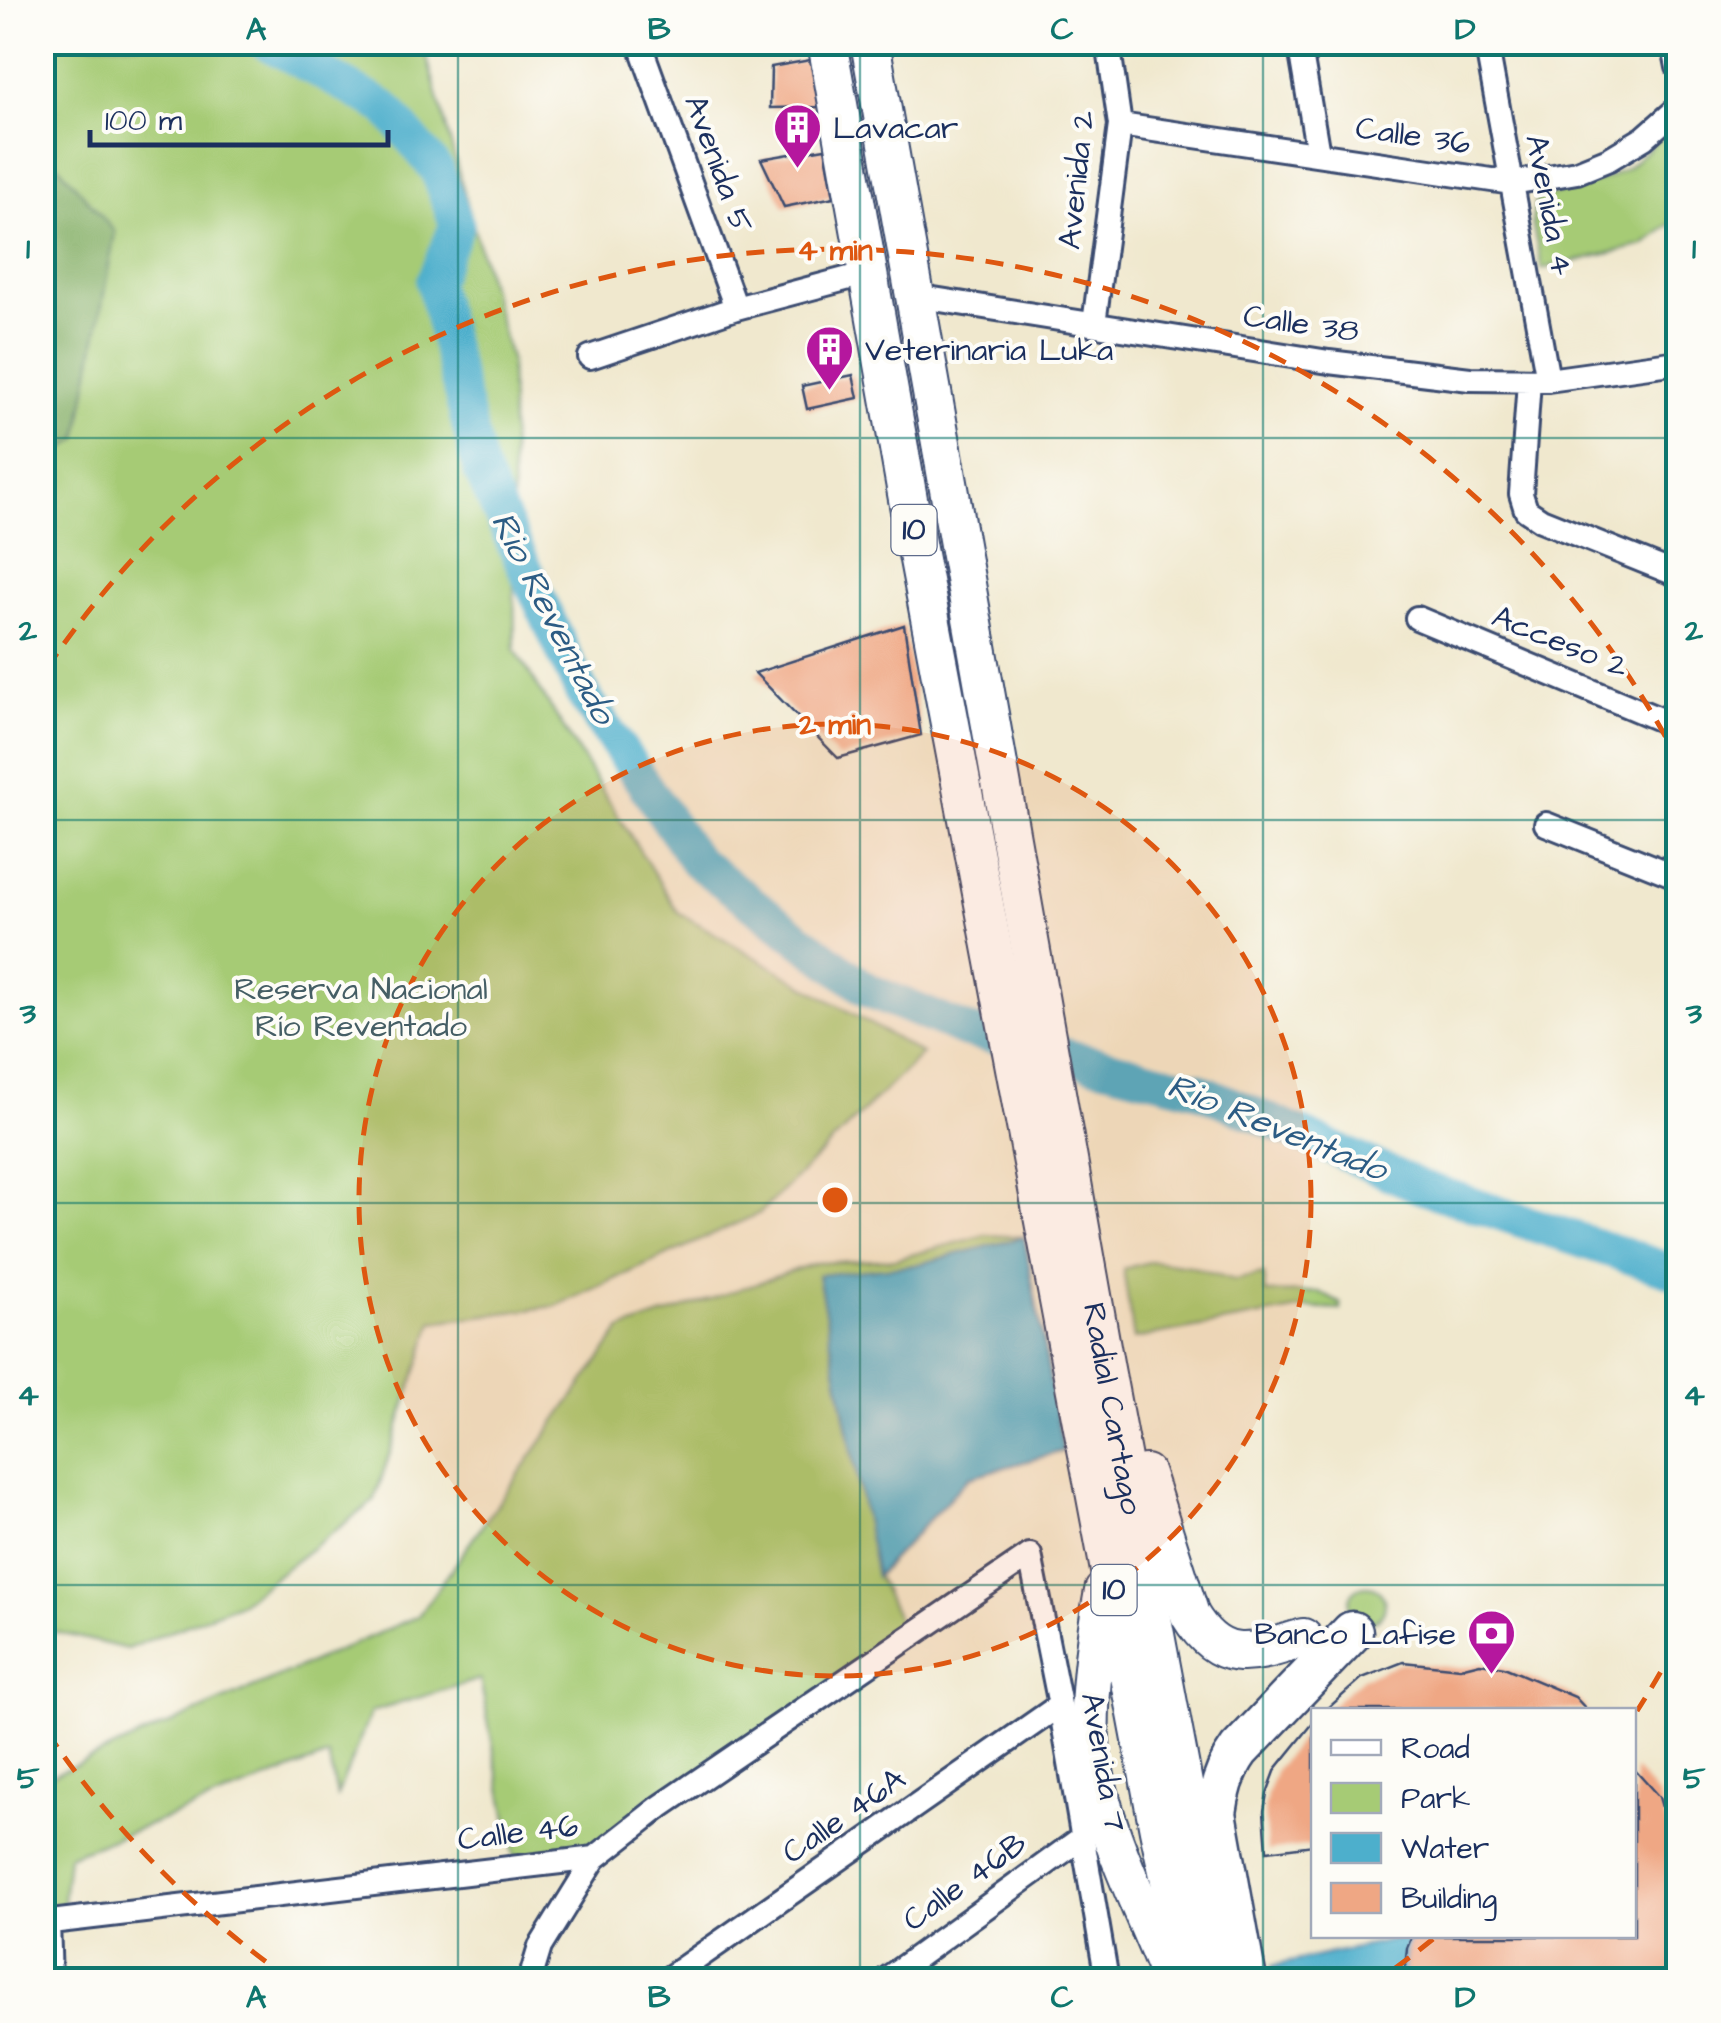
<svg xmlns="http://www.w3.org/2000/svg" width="1721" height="2023" viewBox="0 0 1721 2023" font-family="'Architects Daughter',sans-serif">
  <rect width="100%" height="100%" fill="#fdfcf7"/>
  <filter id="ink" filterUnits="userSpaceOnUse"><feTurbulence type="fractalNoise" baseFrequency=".01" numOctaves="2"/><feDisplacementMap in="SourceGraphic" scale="20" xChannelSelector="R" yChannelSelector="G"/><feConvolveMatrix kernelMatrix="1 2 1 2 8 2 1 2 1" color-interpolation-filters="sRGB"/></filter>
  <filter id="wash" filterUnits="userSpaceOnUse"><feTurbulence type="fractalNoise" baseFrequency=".0048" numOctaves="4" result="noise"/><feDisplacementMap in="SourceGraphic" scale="40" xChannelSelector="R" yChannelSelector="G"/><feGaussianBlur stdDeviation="2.25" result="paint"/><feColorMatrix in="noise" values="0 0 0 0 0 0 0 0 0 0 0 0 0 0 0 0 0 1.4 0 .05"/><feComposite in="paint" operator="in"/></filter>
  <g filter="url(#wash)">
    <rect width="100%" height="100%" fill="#f0e8ce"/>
    <path fill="#a6cb75" stroke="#607d6a" stroke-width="2.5" d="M43 43H423L510 359 515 650 678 912 922 1054 760 1213 556 1306 433 1322 374 1501 240 1603 127 1649 43 1629Z
      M1678 122V218L1644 245 1542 269 1532 222 1535 203 1542 198 1607 178 1627 168Z
      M985 1235 1024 1237 1063 1451 969 1477 877 1576 907 1638 595 1858 516 1866 480 1679 371 1712 337 1796 328 1756 68 1856 61 1920 43 1923V1779L418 1616 621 1330 815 1263 896 1259Z
      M1152 1261 1190 1266 1234 1280 1264 1274 1265 1293 1319 1292 1341 1304V1310L1305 1308 1134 1339 1123 1269Z
      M1349 1604a18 18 0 1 1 36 0a18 18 0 1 1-36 0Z"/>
    <path fill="#84af66" stroke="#506f62" stroke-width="2.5" d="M43 147 115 232 78 439 43 462Z"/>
    <path fill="#4dafcc" stroke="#346f95" stroke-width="2.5" d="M1024 1237 1063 1451 969 1477 876 1576 818 1275 915 1265Z
      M1412 1936 1407 1948 1404 1977 1385 1980H1275L1272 1966Z"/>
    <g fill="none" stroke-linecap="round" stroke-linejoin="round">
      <path stroke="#4dafcc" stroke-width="35" d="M265 42 386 108 437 170 457 225 433 282 480 470 582 693 696 861 868 990 964 1030 1197 1089 1421 1187 1678 1273"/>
    </g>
    <g id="blocks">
      <path fill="#efa784" d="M816 59 820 107 770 108 771 67Z
        M825 148 834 197 784 207 761 159Z
        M853 375 858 398 807 409 802 386Z
        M904 625 921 735 838 758 755 673Z
        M1403 1662 1460 1668 1480 1663 1504 1667 1575 1697 1587 1710H1326L1362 1678Z
        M1314 1722V1845L1267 1851 1264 1811 1267 1793 1276 1769Z
        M1634 1769 1659 1797 1678 1864V1980H1404L1407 1948 1412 1936H1634Z"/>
    </g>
  </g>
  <g filter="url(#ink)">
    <use href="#blocks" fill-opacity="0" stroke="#3b4b6f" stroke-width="2.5"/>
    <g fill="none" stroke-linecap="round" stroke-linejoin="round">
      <defs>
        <path id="minor" d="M639 42 736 308
          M1299 42 1318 154
          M1486 42 1548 380
          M1673 42 1678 67
          M1120 125 1512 183 1577 172 1609 159 1644 138 1678 108
          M915 296 1329 362 1470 379 1548 380 1678 362
          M1094 324 1120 125 1108 42
          M590 357 736 308 868 273
          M1529 381 1521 494 1526 510 1541 520 1678 575
          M1417 618 1678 727
          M1546 824 1678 877
          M48 1922 50 1980
          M42 1923 595 1858 660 1807 1030 1555 1060 1705 1107 1980
          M530 1980 540 1947 595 1858
          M666 1980 1060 1705
          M885 1980 1083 1837"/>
        <g id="primary">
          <path d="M827 42 914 533 1159 1830 1192 1980"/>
          <path id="s1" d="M870 42 1105 1369 1220 1980"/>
          <path d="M1145 1474 1190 1615C1222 1668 1254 1653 1303 1638"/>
          <path d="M1104 1591C1096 1633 1086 1711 1091 1752 1100 1825 1138 1897 1165 1964L1168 1980"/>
        </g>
        <path id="trunk" d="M1246 1980 1216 1813C1219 1790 1225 1769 1239 1750L1352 1632"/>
      </defs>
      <use href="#minor" stroke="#3b4b6f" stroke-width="28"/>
      <use href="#primary" stroke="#3b4b6f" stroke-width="42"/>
      <use href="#trunk" stroke="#3b4b6f" stroke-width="45"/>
      <use href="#minor" stroke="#fff" stroke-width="22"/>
      <use href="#primary" stroke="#fff" stroke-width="38"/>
      <use href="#trunk" stroke="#fff" stroke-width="40"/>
    </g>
  </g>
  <path fill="none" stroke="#0f766e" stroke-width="2.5" stroke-opacity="0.55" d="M458 42V1980M860 42V1980M1263 42V1980M42 438H1678M42 820H1678M42 1203H1678M42 1585H1678"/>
  <circle cx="835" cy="1200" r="476" fill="#de5710" fill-opacity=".12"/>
  <g fill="none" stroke="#de5710" stroke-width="5" stroke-dasharray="18 12">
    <circle cx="835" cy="1200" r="476"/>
    <path d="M1675 1646A951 951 0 0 1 1637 1711M1433 1939A951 951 0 0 1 1380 1979M290 1979A951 951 0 0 1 47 1732M47 668A951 951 0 0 1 1675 754"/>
  </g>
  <defs>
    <symbol id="building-pin" viewBox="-11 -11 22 30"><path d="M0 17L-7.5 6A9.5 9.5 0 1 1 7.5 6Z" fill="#b5179e" stroke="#fdfcf7"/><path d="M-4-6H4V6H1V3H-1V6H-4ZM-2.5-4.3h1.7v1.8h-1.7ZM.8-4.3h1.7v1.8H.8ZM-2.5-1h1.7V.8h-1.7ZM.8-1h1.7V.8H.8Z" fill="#fff"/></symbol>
    <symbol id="bank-pin" viewBox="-11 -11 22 30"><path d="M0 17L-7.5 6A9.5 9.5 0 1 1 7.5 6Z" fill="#b5179e" stroke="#fdfcf7"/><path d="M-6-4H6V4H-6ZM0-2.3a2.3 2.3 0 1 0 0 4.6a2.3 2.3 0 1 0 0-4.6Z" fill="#fff"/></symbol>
  </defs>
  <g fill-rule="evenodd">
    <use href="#building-pin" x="770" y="100" width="55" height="75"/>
    <use href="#building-pin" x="802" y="322" width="55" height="75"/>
    <use href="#bank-pin" x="1464" y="1606" width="55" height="75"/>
  </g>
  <g text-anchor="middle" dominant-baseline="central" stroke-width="8" stroke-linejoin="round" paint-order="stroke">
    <g fill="#fdfcf7" stroke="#5f6c8c" stroke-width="2.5">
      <rect x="891.5" y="505" width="45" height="50" rx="8"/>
      <rect x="1091.5" y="1565" width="45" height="50" rx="8"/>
    </g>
    <g font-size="30" font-weight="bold" fill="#1b2f5e">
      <text x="914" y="530">10</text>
      <text x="1114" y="1590">10</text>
    </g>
    <g font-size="32" fill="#1b2f5e" stroke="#fdfcf7" text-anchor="start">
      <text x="833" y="128">Lavacar</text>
      <text x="865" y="350">Veterinaria Luka</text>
      <text x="1456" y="1634" text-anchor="end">Banco Lafise</text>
    </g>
    <g font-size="32" fill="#1b2f5e" stroke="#fdfcf7">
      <text transform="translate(1413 136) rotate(8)">Calle 36</text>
      <text transform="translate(718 164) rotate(70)">Avenida 5</text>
      <text transform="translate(1077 180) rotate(-84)">Avenida 2</text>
      <text transform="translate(1549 205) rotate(79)">Avenida 4</text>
      <text transform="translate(1301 324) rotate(8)">Calle 38</text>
      <text transform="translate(1560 642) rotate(22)">Acceso 2</text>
      <text stroke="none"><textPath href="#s1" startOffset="1388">Radial Cartago</textPath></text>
      <text transform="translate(1103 1762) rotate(80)">Avenida 7</text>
      <text transform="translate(844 1816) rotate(-35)">Calle 46A</text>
      <text transform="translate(518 1833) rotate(-7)">Calle 46</text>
      <text transform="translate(965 1882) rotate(-36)">Calle 46B</text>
    </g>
    <g font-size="32" fill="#455e65" stroke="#fdfcf7">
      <text x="361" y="989">Reserva Nacional<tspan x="361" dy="37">Río Reventado</tspan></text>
    </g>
    <g font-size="35" font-style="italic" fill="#2c5c84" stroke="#fdfcf7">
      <text transform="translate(553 618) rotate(63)">Rio Reventado</text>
      <text transform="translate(1277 1128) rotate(22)">Rio Reventado</text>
    </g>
  </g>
  <circle cx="835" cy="1200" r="15" fill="#de5710" stroke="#fdfcf7" stroke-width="5"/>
  <g font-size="30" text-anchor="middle" font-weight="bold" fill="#de5710" stroke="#fdfcf7" stroke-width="8" stroke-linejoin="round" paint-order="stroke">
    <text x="835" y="260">4 min</text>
    <text x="835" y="734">2 min</text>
  </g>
  <rect width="1721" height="2023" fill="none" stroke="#fdfcf7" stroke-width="110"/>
  <rect x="1311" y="1708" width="325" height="230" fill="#fdfcf7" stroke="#a3aaba" stroke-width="2.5"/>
  <rect x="1331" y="1740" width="50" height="15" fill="#ffffff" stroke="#a3aaba" stroke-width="2.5"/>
  <text x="1401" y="1758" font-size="30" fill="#1b2f5e">Road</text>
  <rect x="1331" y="1783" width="50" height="30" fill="#a6cb75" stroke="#a3aaba" stroke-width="2.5"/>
  <text x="1401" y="1808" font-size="30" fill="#1b2f5e">Park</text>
  <rect x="1331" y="1833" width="50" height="30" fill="#4dafcc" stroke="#a3aaba" stroke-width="2.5"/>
  <text x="1401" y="1858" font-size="30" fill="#1b2f5e">Water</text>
  <rect x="1331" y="1883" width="50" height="30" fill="#efa784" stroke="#a3aaba" stroke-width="2.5"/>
  <text x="1401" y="1908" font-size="30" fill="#1b2f5e">Building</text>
  <path d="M90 130v15h298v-15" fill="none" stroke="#1b2f5e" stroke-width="5"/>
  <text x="105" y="130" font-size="30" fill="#1b2f5e" stroke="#fdfcf7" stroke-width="8" paint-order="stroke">100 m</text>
  <rect x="55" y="55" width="1611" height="1913" fill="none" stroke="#0f766e" stroke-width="4"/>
  <g font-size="32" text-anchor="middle" font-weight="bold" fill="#0f766e">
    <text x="256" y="39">A</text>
    <text x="659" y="39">B</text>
    <text x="1062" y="39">C</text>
    <text x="1465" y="39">D</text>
    <text x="28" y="258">1</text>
    <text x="1694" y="258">1</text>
    <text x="28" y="640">2</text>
    <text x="1694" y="640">2</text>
    <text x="28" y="1023">3</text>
    <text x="1694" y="1023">3</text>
    <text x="28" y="1405">4</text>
    <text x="1694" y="1405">4</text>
    <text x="28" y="1788">5</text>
    <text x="1694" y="1788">5</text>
    <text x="256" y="2007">A</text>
    <text x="659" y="2007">B</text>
    <text x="1062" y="2007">C</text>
    <text x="1465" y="2007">D</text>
  </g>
</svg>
